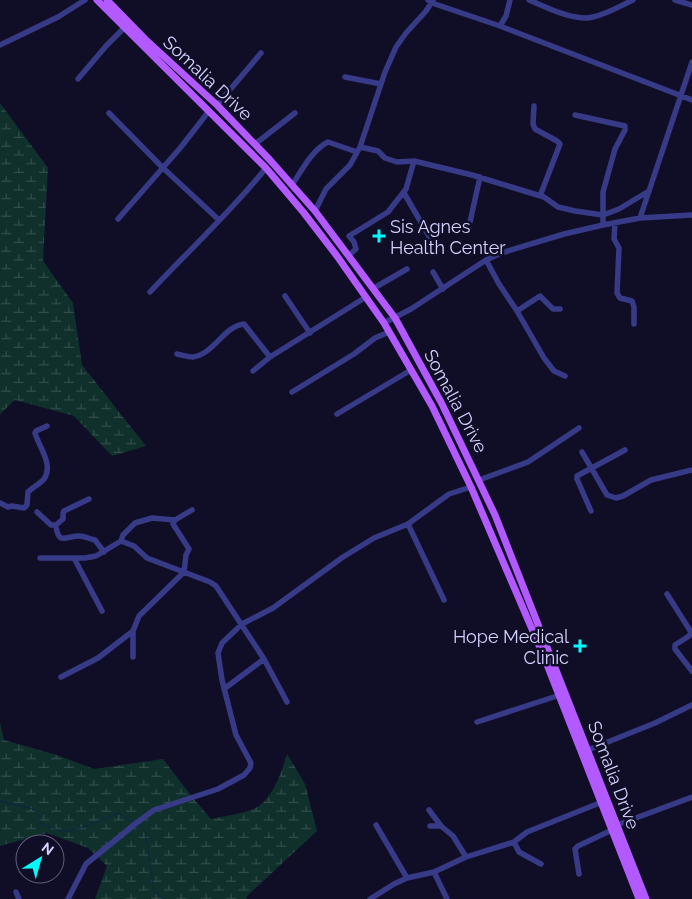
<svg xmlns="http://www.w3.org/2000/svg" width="692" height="899" viewBox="0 0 692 899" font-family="Raleway,sans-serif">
  <defs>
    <pattern id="wetland-marsh" width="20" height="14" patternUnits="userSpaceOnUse" patternTransform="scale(1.25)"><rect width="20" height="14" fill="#10302c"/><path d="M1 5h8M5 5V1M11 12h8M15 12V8" fill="none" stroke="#324d4c"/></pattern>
  </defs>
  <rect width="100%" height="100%" fill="#100e26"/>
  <path fill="url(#wetland-marsh)" d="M0 103 48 168 43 261 73 303 82 365 146 446 112 456 74 416 15 400 0 414Z
    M0 722 4 740 57 755 94 769 163 759 193 798 211 819C225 816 241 814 253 809 272 802 282 771 287 754L305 784 317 831 246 897 247 899H95L107 866 88 848 47 833 0 846Z"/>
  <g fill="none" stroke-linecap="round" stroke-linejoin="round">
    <path stroke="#0a2649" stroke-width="1" d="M0 801 34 809 42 824 64 832 84 827 119 813 134 823
      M138 825 145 830 154 892 164 899"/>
    <path stroke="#373b87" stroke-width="5.5" d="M428 0 432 3 500 26 692 100
      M529 0C546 7 575 22 593 17 607 14 620 6 633 0
      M675 0 692 5
      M500 26 506 16 510 0
      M0 45 58 17 85 0
      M345 77 381 84
      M78 79 106 46 124 28
      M217 105 261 53
      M534 106 533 124 535 129 557 141 560 144 540 196
      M109 113 162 167 219 220
      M575 115 625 126V130L615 149 603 192V225
      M255 144 295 113
      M360 147 378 151 385 158 397 162 414 161 472 175 544 197 558 207 575 211 603 215 619 209 649 191
      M292 185C302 170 312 150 328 142L357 152
      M404 193 437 250
      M315 211 326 189 350 165 360 147 385 72 396 47 406 33 426 11 433 0
      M640 218 692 62
      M118 219 181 147 209 111
      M470 222 480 177
      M615 223 614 239 619 248 617 293 620 298 632 301 634 307V324
      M349 255 356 249 354 242 349 236 388 212 406 189 414 161
      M486 260 499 284 517 311 544 358 554 371 565 376
      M433 272 443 289
      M374 288 407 269
      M150 292C188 251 230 213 266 168
      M285 296 310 333
      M517 311 540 296 553 309H560
      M384 323 411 309 486 260 501 253 564 234 603 225 640 218 692 215
      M177 354C182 355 188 357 193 357 214 354 224 326 244 324L270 357
      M253 371 270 357 366 297
      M292 392 354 354 375 338 389 332
      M337 414 411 370
      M582 452 607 495 616 498 623 496 651 480 692 470
      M479 480 528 462 579 428
      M0 503 8 507 12 506 24 508 27 505 28 492C33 487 40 484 44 479 54 465 39 447 35 433L36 431 47 426
      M591 511 577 479V476L625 450
      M37 512 51 525H56L63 519V513L64 511 89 499
      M408 524 444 600
      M56 525C58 546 66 536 79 536 84 536 90 539 95 540L104 552
      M121 541 134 546 147 558 210 582 216 586 264 659 287 702
      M40 558H85L96 556 121 541 123 535 135 523 152 518 175 520
      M74 558 102 611
      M667 594 691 632 689 636 675 645V649L692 671
      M133 657V631L139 616 184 572 186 555 189 549 173 524 175 520 192 510
      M61 677 98 658 133 631
      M224 689 264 659
      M477 722 560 695
      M588 750 655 723 692 705
      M429 810 441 826 453 836 466 857
      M376 825 407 878
      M617 825 692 797
      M430 826H441
      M514 842 519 852 541 864
      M434 872 447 899
      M579 874 575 849 578 846 612 830
      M16 892 19 899
      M68 899 86 864 135 824 154 810 218 789 244 775 250 768 251 763 236 735 222 680 218 653 222 643 242 624 273 608 343 557 374 538 408 524 449 494 471 487
      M370 899 394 884 407 878 434 872 466 857 514 842 527 832 602 802"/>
    <path stroke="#b259ff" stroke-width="7" d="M97 0 266 168 304 213 337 256 384 323 432 406 471 487 544 657 639 899
      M107 0 145 39 217 105 270 160 315 211 395 318 442 404 495 515 646 899"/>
  </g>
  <g fill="#00fbfd" stroke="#100e26" stroke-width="2">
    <path d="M376.5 228.5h5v5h5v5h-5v5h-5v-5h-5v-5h5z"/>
    <path d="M577.5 638.5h5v5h5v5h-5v5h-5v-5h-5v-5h5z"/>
  </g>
  <g text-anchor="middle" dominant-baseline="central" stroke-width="5" stroke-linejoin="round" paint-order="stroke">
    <g font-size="18" fill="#d3d2ff" stroke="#100e26">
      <text transform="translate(208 78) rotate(43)">Somalia Drive</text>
      <text transform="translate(456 401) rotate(62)">Somalia Drive</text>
      <text transform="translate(614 775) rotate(69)">Somalia Drive</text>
    </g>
    <g font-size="18" fill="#d3d2ff" stroke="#100e26" text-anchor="start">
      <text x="390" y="226">Sis Agnes<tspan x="390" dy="21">Health Center</tspan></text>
      <text x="569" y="636" text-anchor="end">Hope Medical<tspan x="569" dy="21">Clinic</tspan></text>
    </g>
  </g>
  <g transform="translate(40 859) rotate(37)"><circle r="24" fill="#100e26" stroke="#5e5c7d"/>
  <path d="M0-4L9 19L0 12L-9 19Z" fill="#00fbfd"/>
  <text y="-8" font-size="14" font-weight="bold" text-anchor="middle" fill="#d3d2ff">N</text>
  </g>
</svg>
